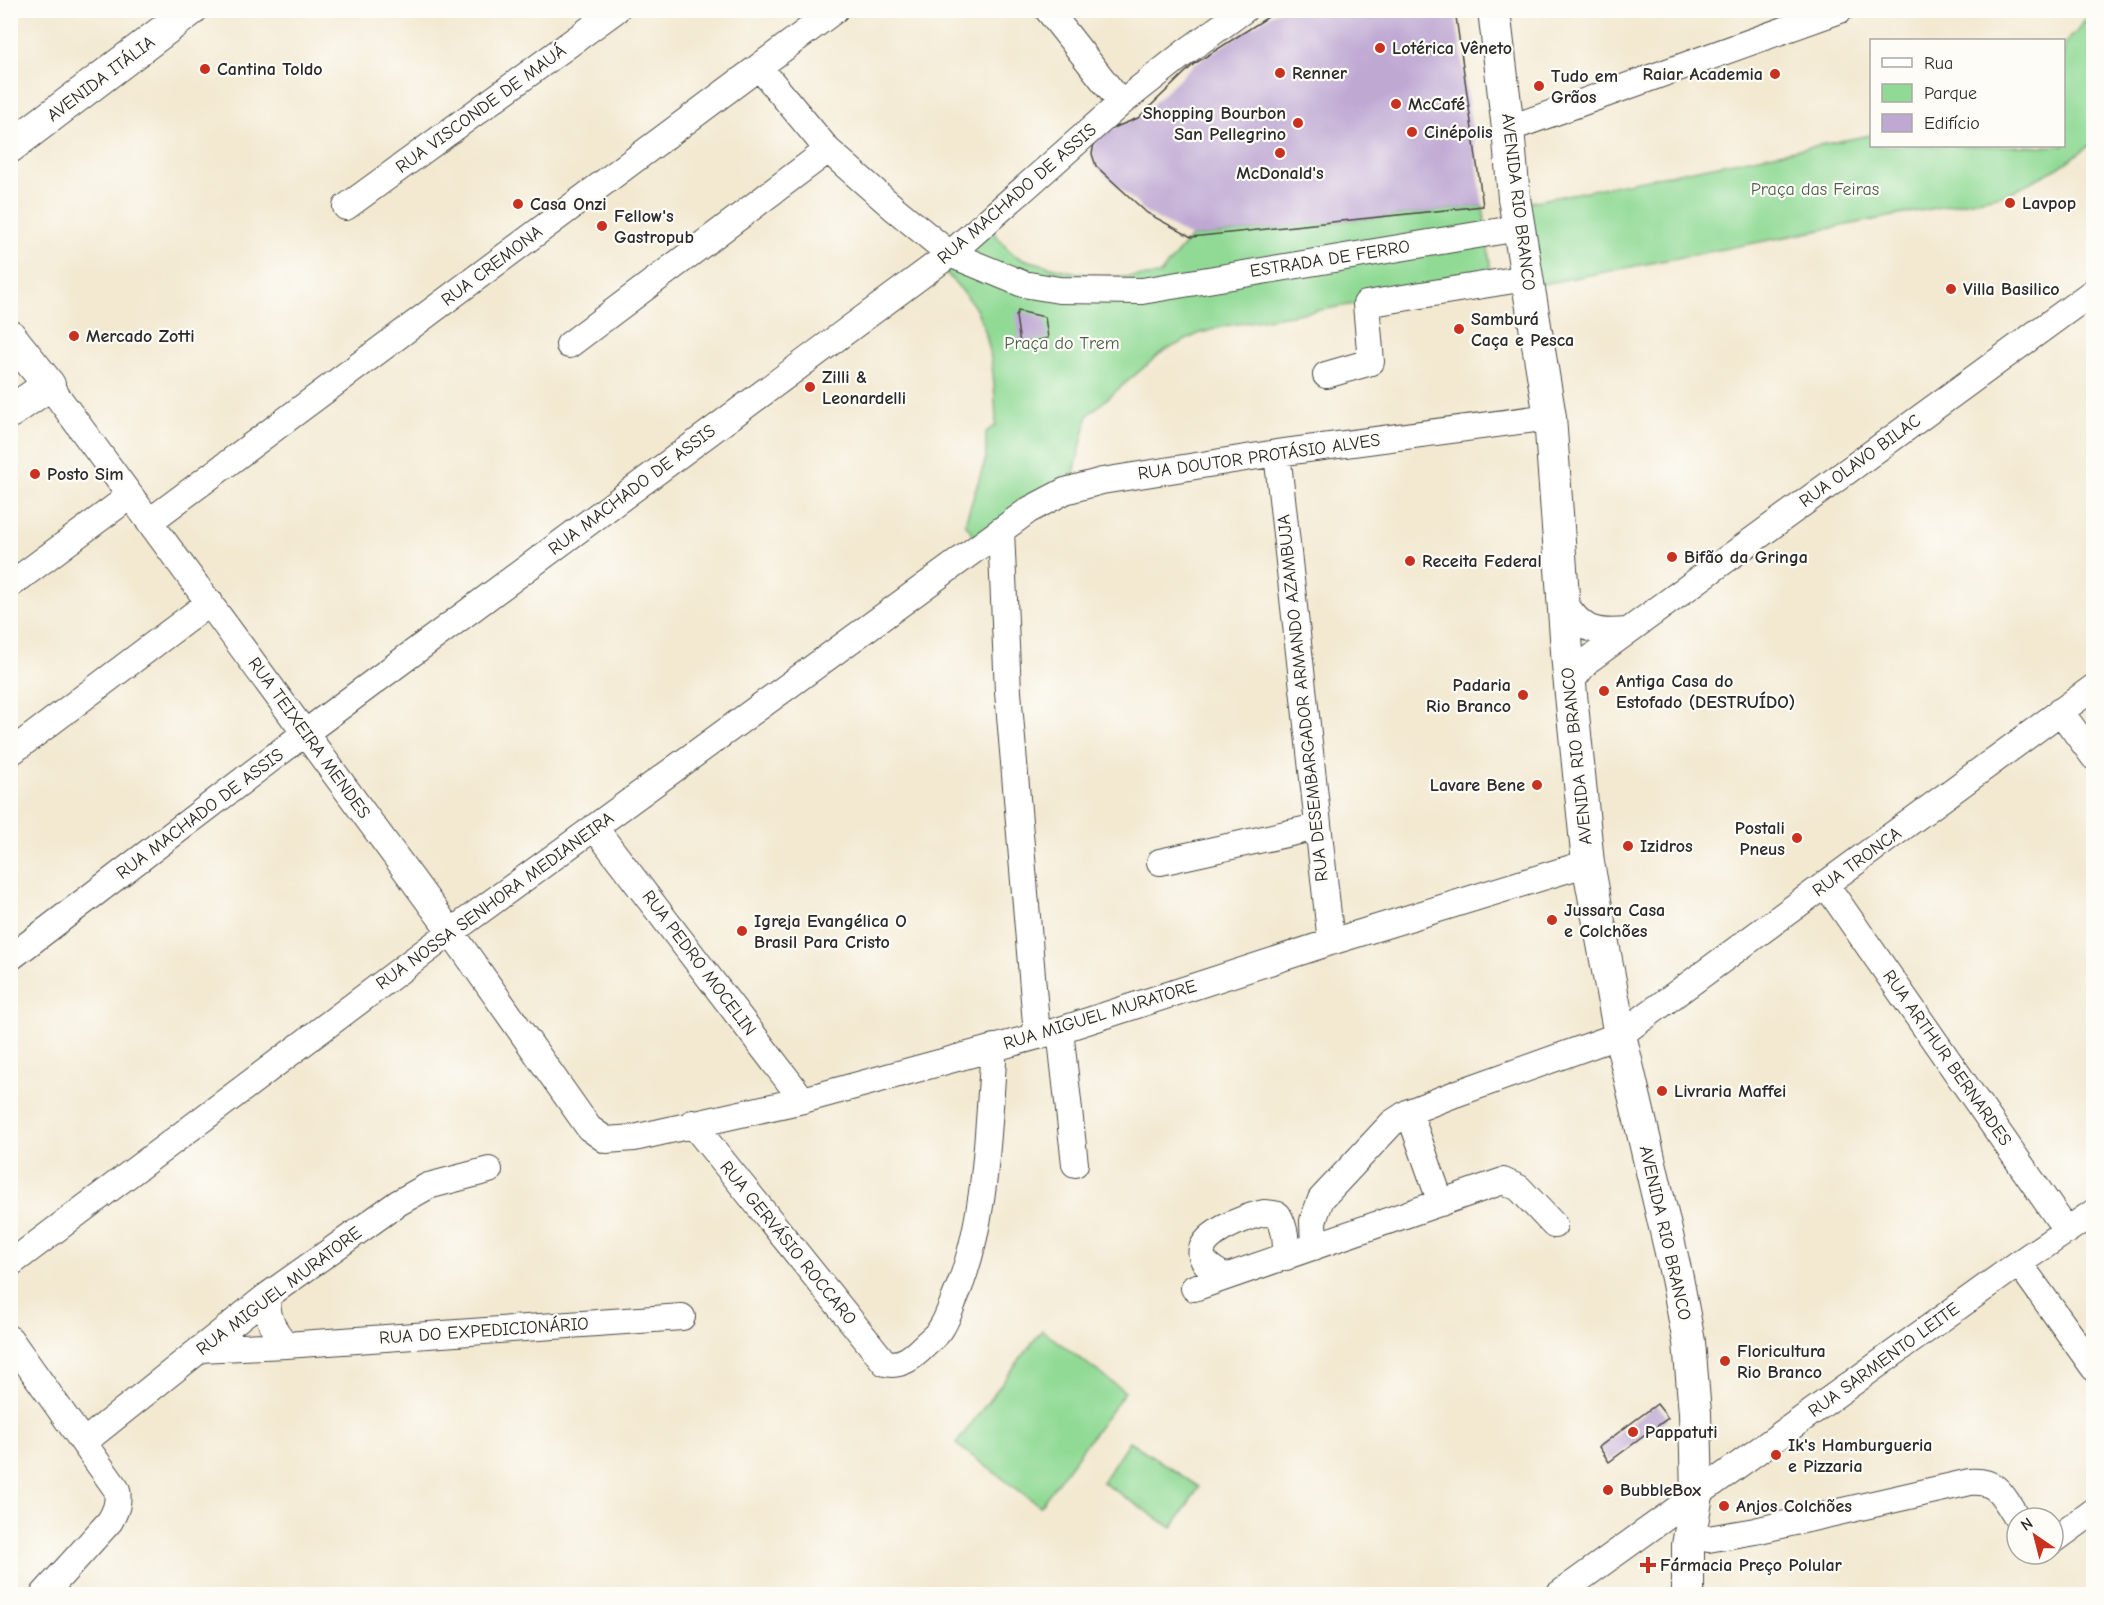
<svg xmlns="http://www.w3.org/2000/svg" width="2104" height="1605" viewBox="0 0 2104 1605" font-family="'Comic Neue',sans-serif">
  <rect width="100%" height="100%" fill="#fdfcf7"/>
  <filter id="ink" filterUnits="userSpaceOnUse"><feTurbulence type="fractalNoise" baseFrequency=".0167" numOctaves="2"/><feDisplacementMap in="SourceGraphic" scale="12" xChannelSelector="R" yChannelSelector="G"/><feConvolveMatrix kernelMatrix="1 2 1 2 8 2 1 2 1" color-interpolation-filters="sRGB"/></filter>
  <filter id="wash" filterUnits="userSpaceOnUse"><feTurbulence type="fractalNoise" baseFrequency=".008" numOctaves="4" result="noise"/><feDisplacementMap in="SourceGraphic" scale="24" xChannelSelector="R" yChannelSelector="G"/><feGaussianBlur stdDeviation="1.35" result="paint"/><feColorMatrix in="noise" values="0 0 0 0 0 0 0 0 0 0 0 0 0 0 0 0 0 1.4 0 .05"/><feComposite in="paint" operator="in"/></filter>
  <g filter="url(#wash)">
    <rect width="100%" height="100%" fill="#f3e9d1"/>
    <path fill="#91da95" stroke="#5e8260" stroke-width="1.5" d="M2092 11 2093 143 2058 168 2007 194 1537 285 1525 203 1871 135 1872 146H2064V44L2077 31Z
      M1483 206 1492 281 1225 326 1198 334 1162 352 1088 415 1071 485 979 543 965 523 986 458V432L996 425C995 389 993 337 974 306 965 292 951 279 940 266L988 225C996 234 1005 249 1016 256 1022 260 1032 261 1038 263 1077 276 1118 279 1159 275L1191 237Z
      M1042 1330 1125 1392 1040 1506 956 1444Z
      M1129 1441 1199 1487 1172 1528 1102 1482Z"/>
    <g id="blocks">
      <path fill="#bfa9d3" d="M1279 10H1455L1483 206 1191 237 1147 213 1096 166 1092 154 1095 138 1111 129 1138 118 1194 64Z
        M1018 311 1045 317 1048 338 1020 344 1016 316Z
        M1657 1404 1668 1418 1609 1462 1599 1447Z"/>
    </g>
  </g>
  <g filter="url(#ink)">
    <use href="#blocks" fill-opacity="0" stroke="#494844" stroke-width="1.5"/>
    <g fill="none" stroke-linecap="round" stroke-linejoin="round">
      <defs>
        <path id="minor" d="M1048 10 1121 103
          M759 67 828 150 895 209 950 254 1023 284 1059 290 1142 291 1519 228
          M1508 129 1840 10
          M346 207 616 10
          M569 345 828 150
          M1326 375 1371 362 1366 304 1526 278
          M49 385 451 932 589 1128 606 1140 634 1138 803 1100 1060 1030 1331 942 1588 863
          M1277 453 1331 942
          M149 522 835 10
          M1001 530 1008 692 1037 1035
          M10 585 130 496
          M1563 601C1582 630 1593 634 1627 631
          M1570 683 1587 661 2094 291
          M2060 711 2094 757
          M10 753 210 602
          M594 827 803 1100
          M1160 862 1317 827
          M1826 885 2067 1231
          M10 958 305 733 950 254 1121 103 1187 51 1244 10
          M1060 1030 1075 1164
          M1409 1112 1441 1203
          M692 1123 885 1363C901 1367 913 1357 924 1346 929 1341 936 1336 940 1330 946 1322 950 1310 954 1300 987 1226 988 1128 994 1047
          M1314 1247 1313 1221 1321 1199 1392 1123 1409 1112 1455 1094 1620 1035 2094 687
          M2019 1263 2094 1368
          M10 1264 451 932 1029 510 1065 491 1102 481 1277 453 1550 417
          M1225 1277C1218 1272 1208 1268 1203 1259 1192 1236 1247 1216 1264 1213 1269 1213 1273 1214 1278 1215 1286 1229 1286 1241 1286 1257
          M1194 1288 1503 1181 1519 1188 1554 1225
          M267 1296C267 1319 272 1328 286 1345
          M10 1339 117 1490C119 1503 116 1510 110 1521L44 1594
          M200 1349 286 1345 682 1317
          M84 1442 267 1296 398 1203 428 1186 489 1170
          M1708 1539 1755 1531 1970 1482C1999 1480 2003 1497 2017 1518
          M2053 1541 2094 1511
          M1559 1594 2019 1263 2094 1212"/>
        <path id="major" d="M1494 10 1508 129 1514 198 1550 417 1568 665 1588 863 1620 1035 1677 1278 1689 1342 1695 1413 1697 1495 1688 1545V1594
          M10 147 191 10
          M10 336 49 385 10 412"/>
      </defs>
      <use href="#minor" stroke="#494844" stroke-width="28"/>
      <use href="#major" stroke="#494844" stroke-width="34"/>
      <use href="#minor" stroke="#fff" stroke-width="26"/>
      <use href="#major" stroke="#fff" stroke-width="32"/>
    </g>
  </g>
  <g fill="#c8321e" stroke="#fdfcf7" stroke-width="2">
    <circle cx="1380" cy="48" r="6"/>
    <circle cx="205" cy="69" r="6"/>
    <circle cx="1280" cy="73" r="6"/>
    <circle cx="1775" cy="74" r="6"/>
    <circle cx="1539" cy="86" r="6"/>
    <circle cx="1396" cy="104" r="6"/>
    <circle cx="1298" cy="123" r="6"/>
    <circle cx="1412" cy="132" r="6"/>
    <circle cx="1280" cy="153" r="6"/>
    <circle cx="2010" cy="203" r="6"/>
    <circle cx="518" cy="204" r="6"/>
    <circle cx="602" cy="226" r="6"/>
    <circle cx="1951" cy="289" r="6"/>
    <circle cx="1459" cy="329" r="6"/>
    <circle cx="74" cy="336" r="6"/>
    <circle cx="810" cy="387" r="6"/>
    <circle cx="35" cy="474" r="6"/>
    <circle cx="1672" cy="557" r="6"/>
    <circle cx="1410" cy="561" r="6"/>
    <circle cx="1604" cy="691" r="6"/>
    <circle cx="1523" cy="695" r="6"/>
    <circle cx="1537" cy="785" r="6"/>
    <circle cx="1797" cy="838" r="6"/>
    <circle cx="1628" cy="846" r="6"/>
    <circle cx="1552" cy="920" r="6"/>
    <circle cx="742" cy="931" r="6"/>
    <circle cx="1662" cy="1091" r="6"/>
    <circle cx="1725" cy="1361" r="6"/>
    <circle cx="1633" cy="1432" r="6"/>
    <circle cx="1776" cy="1455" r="6"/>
    <circle cx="1608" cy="1490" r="6"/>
    <circle cx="1724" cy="1506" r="6"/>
    <path d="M1645 1556h6v6h6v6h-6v6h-6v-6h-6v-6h6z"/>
  </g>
  <g text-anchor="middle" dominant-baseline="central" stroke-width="4.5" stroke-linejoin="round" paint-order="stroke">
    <g font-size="18" font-weight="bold" fill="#2b2b2b" stroke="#fdfcf7" text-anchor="start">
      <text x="1392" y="48">Lotérica Vêneto</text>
      <text x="217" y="69">Cantina Toldo</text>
      <text x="1292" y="73">Renner</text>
      <text x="1763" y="74" text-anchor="end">Raiar Academia</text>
      <text x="1551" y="76">Tudo em<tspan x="1551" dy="21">Grãos</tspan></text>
      <text x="1408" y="104">McCafé</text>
      <text x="1286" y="113" text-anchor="end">Shopping Bourbon<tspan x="1286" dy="21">San Pellegrino</tspan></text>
      <text x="1424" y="132">Cinépolis</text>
      <text x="1280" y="173" text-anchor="middle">McDonald's</text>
      <text x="2022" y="203">Lavpop</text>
      <text x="530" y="204">Casa Onzi</text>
      <text x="614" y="216">Fellow's<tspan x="614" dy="21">Gastropub</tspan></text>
      <text x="1963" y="289">Villa Basilico</text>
      <text x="1471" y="319">Samburá<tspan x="1471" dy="21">Caça e Pesca</tspan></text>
      <text x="86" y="336">Mercado Zotti</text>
      <text x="822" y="377">Zilli &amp;<tspan x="822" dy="21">Leonardelli</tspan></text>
      <text x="47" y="474">Posto Sim</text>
      <text x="1684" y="557">Bifão da Gringa</text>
      <text x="1422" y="561">Receita Federal</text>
      <text x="1616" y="681">Antiga Casa do<tspan x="1616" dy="21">Estofado (DESTRUÍDO)</tspan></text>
      <text x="1511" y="685" text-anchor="end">Padaria<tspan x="1511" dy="21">Rio Branco</tspan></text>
      <text x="1525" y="785" text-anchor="end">Lavare Bene</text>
      <text x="1785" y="828" text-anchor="end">Postali<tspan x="1785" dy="21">Pneus</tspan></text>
      <text x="1640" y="846">Izidros</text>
      <text x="1564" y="910">Jussara Casa<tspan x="1564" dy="21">e Colchões</tspan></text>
      <text x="754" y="921">Igreja Evangélica O<tspan x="754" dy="21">Brasil Para Cristo</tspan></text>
      <text x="1674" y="1091">Livraria Maffei</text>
      <text x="1737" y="1351">Floricultura<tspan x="1737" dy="21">Rio Branco</tspan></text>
      <text x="1645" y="1432">Pappatuti</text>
      <text x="1788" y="1445">Ik's Hamburgueria<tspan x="1788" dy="21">e Pizzaria</tspan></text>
      <text x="1620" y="1490">BubbleBox</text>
      <text x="1736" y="1506">Anjos Colchões</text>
      <text x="1660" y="1565">Fármacia Preço Polular</text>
    </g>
    <g font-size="18" fill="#2b2b2b" stroke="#fdfcf7">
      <text transform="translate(101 79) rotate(-37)">AVENIDA ITÁLIA</text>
      <text transform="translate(481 109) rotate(-36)">RUA VISCONDE DE MAUÁ</text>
      <text transform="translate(1017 194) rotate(-41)">RUA MACHADO DE ASSIS</text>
      <text transform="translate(1518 202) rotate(83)">AVENIDA RIO BRANCO</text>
      <text transform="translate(1330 259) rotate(-9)">ESTRADA DE FERRO</text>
      <text transform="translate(492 266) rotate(-37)">RUA CREMONA</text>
      <text transform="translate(1259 457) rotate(-8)">RUA DOUTOR PROTÁSIO ALVES</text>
      <text transform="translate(1860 461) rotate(-36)">RUA OLAVO BILAC</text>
      <text transform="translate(632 490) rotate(-37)">RUA MACHADO DE ASSIS</text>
      <text transform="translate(1303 698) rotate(-96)">RUA DESEMBARGADOR ARMANDO AZAMBUJA</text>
      <text transform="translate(309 738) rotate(54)">RUA TEIXEIRA MENDES</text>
      <text transform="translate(1577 756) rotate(-96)">AVENIDA RIO BRANCO</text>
      <text transform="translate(200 814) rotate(-37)">RUA MACHADO DE ASSIS</text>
      <text transform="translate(1857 862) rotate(-36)">RUA TRONCA</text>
      <text transform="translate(495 901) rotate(-36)">RUA NOSSA SENHORA MEDIANEIRA</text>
      <text transform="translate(699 963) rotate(53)">RUA PEDRO MOCELIN</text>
      <text transform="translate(1100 1015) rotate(-17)">RUA MIGUEL MURATORE</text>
      <text transform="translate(1947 1058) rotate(55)">RUA ARTHUR BERNARDES</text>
      <text transform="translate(1665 1233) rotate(77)">AVENIDA RIO BRANCO</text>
      <text transform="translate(788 1243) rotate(51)">RUA GERVÁSIO ROCCARO</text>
      <text transform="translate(279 1291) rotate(-37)">RUA MIGUEL MURATORE</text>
      <text transform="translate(484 1331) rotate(-4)">RUA DO EXPEDICIONÁRIO</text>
      <text transform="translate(1884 1360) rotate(-36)">RUA SARMENTO LEITE</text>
    </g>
    <g font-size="18" fill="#4a604b" stroke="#fdfcf7">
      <text x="1815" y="189">Praça das Feiras</text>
      <text x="1062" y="343">Praça do Trem</text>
    </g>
  </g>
  <rect width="2104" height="1605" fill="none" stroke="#fdfcf7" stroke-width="36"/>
  <rect x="1870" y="39" width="195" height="108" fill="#fdfcf7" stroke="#a9a8a5" stroke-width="1.5"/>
  <rect x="1882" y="58" width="30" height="9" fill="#ffffff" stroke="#a9a8a5" stroke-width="1.5"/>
  <text x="1924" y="69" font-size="18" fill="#2b2b2b">Rua</text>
  <rect x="1882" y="84" width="30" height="18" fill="#91da95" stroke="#a9a8a5" stroke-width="1.5"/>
  <text x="1924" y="99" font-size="18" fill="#2b2b2b">Parque</text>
  <rect x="1882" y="114" width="30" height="18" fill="#bfa9d3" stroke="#a9a8a5" stroke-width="1.5"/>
  <text x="1924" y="129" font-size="18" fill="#2b2b2b">Edifício</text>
  <g transform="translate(2035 1536) rotate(325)"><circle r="28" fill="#fdfcf7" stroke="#a9a8a5" stroke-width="1.5"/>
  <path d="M0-4.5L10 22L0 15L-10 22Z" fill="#c8321e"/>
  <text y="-9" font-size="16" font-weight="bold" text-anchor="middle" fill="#2b2b2b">N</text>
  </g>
</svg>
